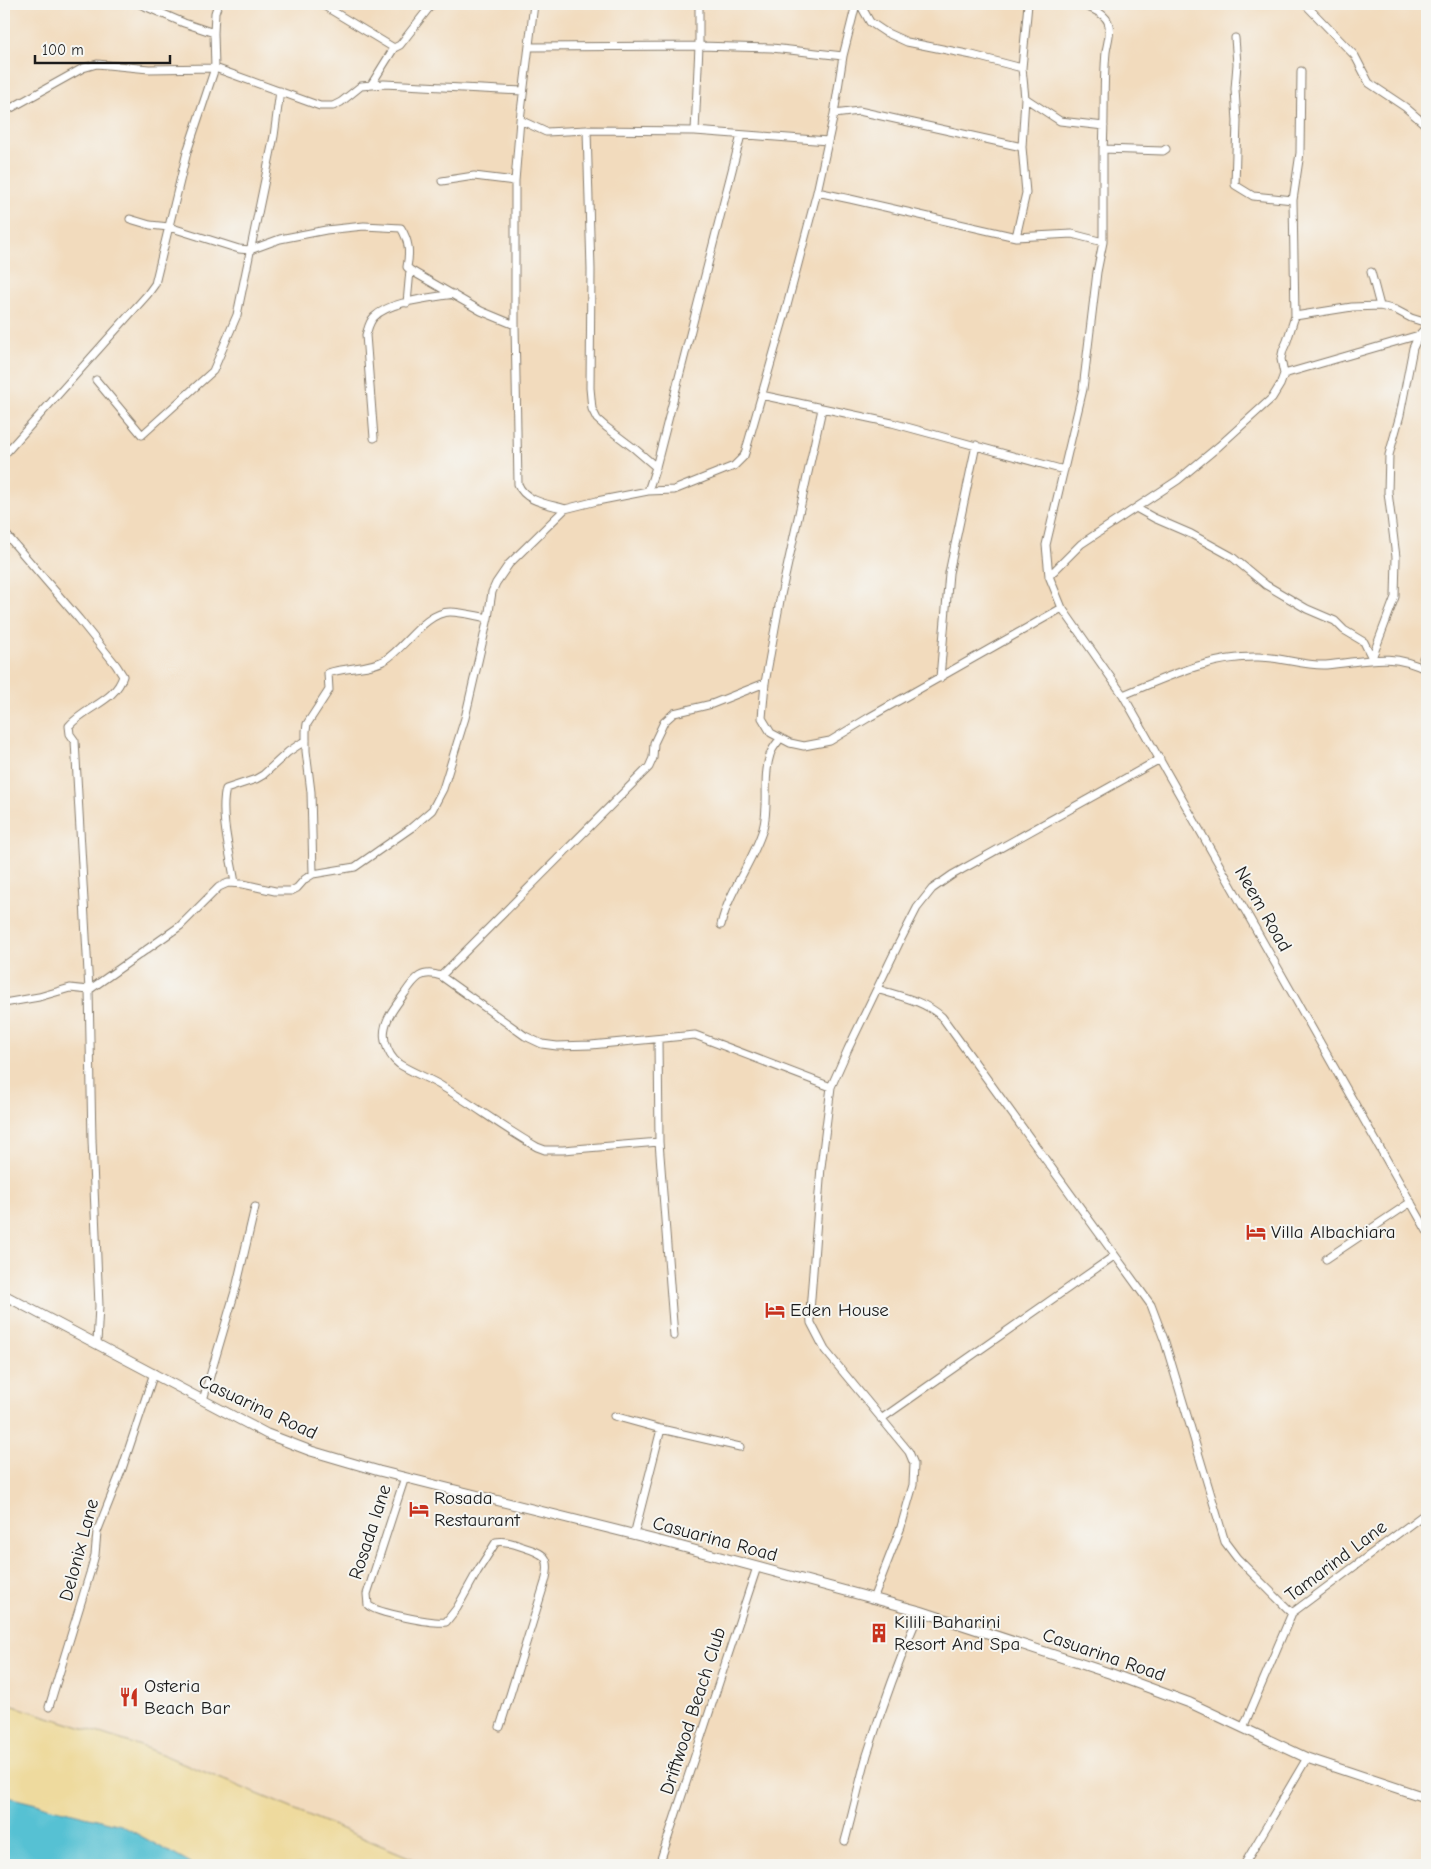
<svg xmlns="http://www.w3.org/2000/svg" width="1431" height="1869" viewBox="0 0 1431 1869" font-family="'Comic Neue',sans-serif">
  <rect width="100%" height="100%" fill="#f6f6f2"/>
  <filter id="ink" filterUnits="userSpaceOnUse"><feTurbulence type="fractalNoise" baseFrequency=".02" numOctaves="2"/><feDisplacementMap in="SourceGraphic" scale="10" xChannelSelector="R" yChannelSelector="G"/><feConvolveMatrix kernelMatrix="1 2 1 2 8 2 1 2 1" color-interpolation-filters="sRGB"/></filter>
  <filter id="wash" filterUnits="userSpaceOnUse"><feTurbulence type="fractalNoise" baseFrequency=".0096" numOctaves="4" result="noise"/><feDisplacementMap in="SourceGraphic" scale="20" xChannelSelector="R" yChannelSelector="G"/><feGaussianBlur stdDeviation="1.12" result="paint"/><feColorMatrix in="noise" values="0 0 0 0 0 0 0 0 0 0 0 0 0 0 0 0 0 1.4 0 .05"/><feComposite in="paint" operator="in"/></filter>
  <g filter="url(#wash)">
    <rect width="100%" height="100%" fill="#f2dbbd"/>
    <path fill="#eeda9e" stroke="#857b5d" d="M4 1703 147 1748 428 1865H168L18 1801 4 1796Z"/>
    <path fill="#57c1d3" stroke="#3a6e78" d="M4 1796 121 1825 193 1865H4Z"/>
  </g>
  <g filter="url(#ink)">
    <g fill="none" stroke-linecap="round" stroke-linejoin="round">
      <defs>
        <path id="minor" d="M140 4 184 23 214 33
          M321 4 394 48
          M534 4 520 120 515 181V325L518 484C525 502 549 504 565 509
          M860 4 870 22 885 32 907 42 972 55 1022 68
          M1075 4C1085 5 1104 12 1108 22 1112 31 1107 43 1106 52 1103 84 1105 117 1103 149
          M1305 4 1355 56 1369 83 1405 107 1427 126
          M1235 38 1237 64 1235 89 1237 121 1235 185 1253 196 1293 200
          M529 47 699 46 772 48 843 56
          M371 85 394 48 400 45 432 4
          M1025 98 1060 121 1104 126
          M4 112 83 68 97 64 149 69 215 68 320 106H333L341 102 361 86 384 84 523 91
          M834 114 859 111 1022 147
          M520 120 546 132 587 130 695 131 828 141
          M587 130 591 270 590 388 592 409 597 419 606 427 635 449 656 467
          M695 131 699 46V4
          M1166 149 1163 151 1103 149V242L1097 272 1083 389 1046 545 1049 576 1062 608 1123 695 1427 1231
          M442 181 474 176 515 181
          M817 192 850 199 1016 237 1072 234 1103 242
          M130 219 150 225 169 227 239 249 250 250 280 239 326 230 364 226 401 228C409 241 410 252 407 267L410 270 481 311 515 325
          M1016 237 1026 193 1022 147 1025 98 1022 68 1028 4
          M1371 272 1380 306
          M407 303 410 270
          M1295 316 1352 307 1380 306 1396 310 1411 318 1427 323
          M1284 374 1419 335
          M96 380 142 435 213 371 237 315 274 136 280 91
          M761 395 892 423 1064 470
          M822 409 781 595 765 683 762 718 771 733 790 743 804 746 830 741 868 718 1062 608
          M374 438 366 335C368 329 369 322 374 317 390 301 431 298 453 294
          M4 455 147 295 155 284 187 152 215 68 214 33 215 13 218 4
          M648 491 656 467 741 135
          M1136 508 1154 518 1191 534 1231 556 1266 585 1307 609 1335 621 1344 630 1364 642 1372 658
          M4 532 79 619 116 665 123 676C116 701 85 707 69 726L70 734 75 741 89 990 92 1140 99 1306 97 1343
          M1049 576 1081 544 1178 480 1219 446 1272 398 1280 385 1284 374 1281 359 1283 350 1287 341 1295 316 1293 200 1300 153 1301 71
          M1372 658 1395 597 1396 557 1388 492 1389 455 1400 415 1413 348 1419 335 1427 326
          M1423 658 1427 659
          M940 678 949 573 976 445
          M1123 695C1168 677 1209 656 1258 657 1281 657 1304 666 1326 665 1364 662 1390 651 1427 670
          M313 874 311 792 306 751V731L307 724 329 690 328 673C346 667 369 669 385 660 405 648 425 612 450 612 462 612 476 616 488 618
          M235 883C231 857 219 814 226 789L256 779 263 775 288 752 306 740
          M721 925C729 890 753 862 763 829 770 805 762 779 770 755 771 750 776 744 780 739
          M441 976 649 767 653 758 654 743 664 722 674 713 712 704 765 683
          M877 989C899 996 925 1001 942 1017L1151 1305 1165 1342 1225 1542 1237 1558 1292 1613
          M4 1003 39 997 70 988 89 990 180 926 219 887 228 883 243 884 275 891H291L297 888 305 879 313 874 355 867 411 828 432 810 443 789 465 718 488 618 492 592 496 583 509 564 565 509 597 501 648 491 674 490 734 466 744 456 746 450 784 317 817 192 834 114 843 56 856 4
          M658 1039 659 1142 674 1336
          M659 1142 563 1150H545L537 1147C505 1129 475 1106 443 1087 429 1078 413 1073 399 1064 392 1059 387 1049 385 1041 381 1023 394 1008 405 993 415 978 422 969 441 976L525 1036 542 1044 557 1046 591 1045 695 1035 831 1087
          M1326 1259 1411 1202
          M203 1400 236 1288 255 1207
          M614 1416 661 1429
          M881 1419 1114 1256
          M405 1477 367 1594 368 1605C376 1613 434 1624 446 1622L457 1608 477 1572 496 1542C505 1540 514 1544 523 1547 545 1554 552 1557 545 1582L500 1727
          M634 1535 661 1429 740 1447
          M873 1599 901 1527 913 1485 914 1464 909 1452 825 1350 811 1323 810 1311 821 1167 831 1087 848 1049 899 943 917 908 932 889 952 875 1160 759
          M49 1707 90 1573 95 1555 97 1532 122 1469 154 1373
          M1243 1728 1292 1613 1427 1512
          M845 1841C853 1812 859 1784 867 1755 882 1707 900 1658 920 1611
          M659 1865 757 1567
          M1244 1865 1307 1758"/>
        <path id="tertiary" d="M4 1295 267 1434 311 1451 379 1471 668 1543 920 1611 1112 1674 1190 1703 1307 1758 1427 1798"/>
      </defs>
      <use href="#minor" stroke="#877c6c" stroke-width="9"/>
      <use href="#tertiary" stroke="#877c6c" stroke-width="11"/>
      <use href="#minor" stroke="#fff" stroke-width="7"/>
      <use href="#tertiary" stroke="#fff" stroke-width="9"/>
    </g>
  </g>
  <defs>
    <symbol id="hotel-bare" viewBox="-9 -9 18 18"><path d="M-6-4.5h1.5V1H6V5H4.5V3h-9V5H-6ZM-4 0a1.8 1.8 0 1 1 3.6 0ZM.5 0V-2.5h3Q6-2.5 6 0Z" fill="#c8321e" stroke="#f6f6f2" stroke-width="2.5" paint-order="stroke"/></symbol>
    <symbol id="building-bare" viewBox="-9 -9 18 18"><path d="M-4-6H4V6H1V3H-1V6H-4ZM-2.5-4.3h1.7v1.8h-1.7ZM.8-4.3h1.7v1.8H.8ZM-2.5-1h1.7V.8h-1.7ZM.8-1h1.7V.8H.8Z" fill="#c8321e" stroke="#f6f6f2" stroke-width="2.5" paint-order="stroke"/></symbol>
    <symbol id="restaurant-bare" viewBox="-9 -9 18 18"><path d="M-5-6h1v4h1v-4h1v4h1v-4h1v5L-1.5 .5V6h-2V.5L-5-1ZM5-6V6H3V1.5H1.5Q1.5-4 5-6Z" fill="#c8321e" stroke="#f6f6f2" stroke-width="2.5" paint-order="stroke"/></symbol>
  </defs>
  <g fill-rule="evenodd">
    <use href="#hotel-bare" x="1242" y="1218" width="28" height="28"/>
    <use href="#hotel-bare" x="761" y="1296" width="28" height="28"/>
    <use href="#hotel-bare" x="405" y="1495" width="28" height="28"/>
    <use href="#building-bare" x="865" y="1619" width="28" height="28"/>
    <use href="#restaurant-bare" x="115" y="1683" width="28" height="28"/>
  </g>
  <g text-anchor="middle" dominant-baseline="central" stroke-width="4" stroke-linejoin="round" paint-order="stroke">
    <g font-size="19" fill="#1c1c1c" stroke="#f6f6f2">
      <text transform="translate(1263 909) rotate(60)">Neem Road</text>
      <text transform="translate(258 1407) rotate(25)">Casuarina Road</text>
      <text transform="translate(370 1532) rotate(-72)">Rosada lane</text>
      <text transform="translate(715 1539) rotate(15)">Casuarina Road</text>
      <text transform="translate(79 1550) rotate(-75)">Delonix Lane</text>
      <text transform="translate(1336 1561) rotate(-37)">Tamarind Lane</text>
      <text transform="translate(1104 1655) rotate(19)">Casuarina Road</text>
      <text transform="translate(693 1711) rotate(-72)">Driftwood Beach Club</text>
    </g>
    <g font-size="19" fill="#1c1c1c" stroke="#f6f6f2" text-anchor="start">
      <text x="1271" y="1232">Villa Albachiara</text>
      <text x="790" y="1310">Eden House</text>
      <text x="434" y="1498">Rosada<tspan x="434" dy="22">Restaurant</tspan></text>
      <text x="894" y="1622">Kilili Baharini<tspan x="894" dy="22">Resort And Spa</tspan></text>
      <text x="144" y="1686">Osteria<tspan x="144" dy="22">Beach Bar</tspan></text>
    </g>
  </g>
  <rect width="1431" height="1869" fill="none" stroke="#f6f6f2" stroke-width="20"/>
  <path d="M35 55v8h135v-8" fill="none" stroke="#1c1c1c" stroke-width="2.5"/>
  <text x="42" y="55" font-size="15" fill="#1c1c1c" stroke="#f6f6f2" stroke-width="4" paint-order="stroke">100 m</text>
</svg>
